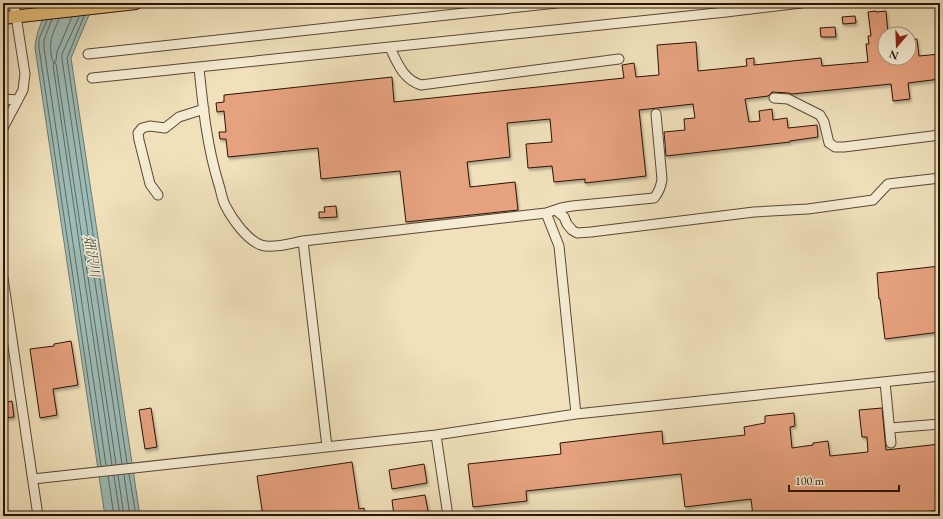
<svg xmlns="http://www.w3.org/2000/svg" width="943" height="519" viewBox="0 0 943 519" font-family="'EB Garamond','Noto Serif JP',serif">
  <defs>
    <filter id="shadow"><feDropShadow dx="1.5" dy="2.5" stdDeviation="1" flood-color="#0004"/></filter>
  </defs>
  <rect width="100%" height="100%" fill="#f0e1bb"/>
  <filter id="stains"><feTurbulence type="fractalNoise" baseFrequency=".005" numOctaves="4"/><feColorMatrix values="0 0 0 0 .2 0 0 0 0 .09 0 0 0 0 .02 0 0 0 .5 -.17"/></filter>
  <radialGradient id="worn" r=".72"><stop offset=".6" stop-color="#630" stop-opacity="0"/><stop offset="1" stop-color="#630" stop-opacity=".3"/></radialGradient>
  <path fill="#9cbcb7" stroke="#6e7971" d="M50 3H94L71 58 140 516H105L35 48C36 32 43 18 50 3Z"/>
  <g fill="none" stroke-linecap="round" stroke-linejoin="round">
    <path stroke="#626860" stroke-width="1" d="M84 16 67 58 127 463
      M79 17 62 54V59L122 464
      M52 19 44 40V48L106 465
      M59 19C54 30 49 40 51 53 51 57 52 60 54 62L56 61 57 52 72 17
      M47 20 39 39V48L101 466
      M112 465 53 65 54 62 56 64 116 464
      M129 474 136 516
      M118 475 124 516
      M124 475 130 516
      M108 476 114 516
      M114 476 120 516"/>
  </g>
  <path fill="#e6a17e" stroke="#291408" filter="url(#shadow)" d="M876 11V12L886 11 888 34H885V60L909 58V40L917 39 919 56 940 54V79L908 83 910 99 893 101 891 84 792 94 788 93 772 92 768 96 745 99 749 122 760 121 759 111 772 109 773 120 787 118 788 128 817 125 818 137 790 141V142L666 156 664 132 685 130 684 119 695 118 693 104 639 110 646 176 585 183V179L554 182 552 166 528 168 526 144 552 142 550 119 507 123 510 157 467 162 470 187 515 182 518 210 406 222 400 171 321 179 318 148 228 157 226 139H220L219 132H226L224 111 217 112 216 103 224 102V95L392 77 394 102 624 78 622 65 634 63 636 77 659 75 657 45 696 42 698 71 747 66 746 59 754 58V65L821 58 822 66 868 62 866 44H869L868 36H871L868 12Z
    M855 16 856 23 843 24 842 17Z
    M835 27 836 37H821L820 28Z
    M336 206 337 217 319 218V212H325L324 207Z
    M940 266V292H936L938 310H940V321H939L940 332 885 339 880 299H879L877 273Z
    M71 341 78 385 53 389 57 415 40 418 30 349 54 346V344Z
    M12 401 14 417 3 418V403Z
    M151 408 157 447 145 449 139 410Z
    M882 408 886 450 940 444V510L888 516H753L751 499 685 507 681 474 526 491 527 501 473 507 468 464 561 454 560 443 635 434 662 431 663 444 745 435 744 427 765 423V416L794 413 795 426 790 427 792 448 813 445V443L828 441 830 456 868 452 867 437H862L859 410Z
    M352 462 359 509 364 508 365 516H263L257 476Z
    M424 464 427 483 392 489 389 470Z
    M425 495 429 516H394L392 500Z"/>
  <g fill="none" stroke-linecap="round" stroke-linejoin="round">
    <defs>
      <path id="minor" d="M390 48C398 64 403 79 421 85L619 59
        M88 54 557 3
        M199 68C203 107 207 147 219 185 221 191 222 199 225 205 232 219 247 240 261 245 272 249 292 243 303 241L546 213 561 208 572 206 654 198C659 192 661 187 662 179L656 114
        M92 78 726 12 801 3
        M774 98 788 99 820 115 824 122 829 143 835 147H844L940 135
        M3 99 18 100
        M3 128 23 90 25 74 14 3
        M158 195 150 184 139 140 138 133 142 128 150 126 165 128 179 117 204 109
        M556 210 564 217 567 224 572 230 577 233 591 232 754 212 808 209 873 200 888 184 940 178
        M546 213 559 246 576 414
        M303 241 327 447
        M3 278 38 516
        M885 382 891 443
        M890 428 940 424
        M436 435 448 516
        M33 479 436 435 576 414 940 376"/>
      <path id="highway" d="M3 18 136 3"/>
    </defs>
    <use href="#minor" stroke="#5b4735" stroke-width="11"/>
    <use href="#highway" stroke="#291408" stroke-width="14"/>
    <use href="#minor" stroke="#f5ecd3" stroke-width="9"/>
    <use href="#highway" stroke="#e8c07e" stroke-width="12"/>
  </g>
  <g text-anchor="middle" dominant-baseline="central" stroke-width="3" stroke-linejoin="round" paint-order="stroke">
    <g font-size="14" font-style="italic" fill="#514f45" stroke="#f5ecd3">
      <text transform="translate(92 256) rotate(81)">畑沢川</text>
    </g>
  </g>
  <rect width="943" height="519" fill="none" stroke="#f0e1bb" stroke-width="16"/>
  <rect x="4" y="4" width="935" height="511" fill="none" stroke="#291408" stroke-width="2"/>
  <rect x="8" y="8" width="927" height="503" fill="none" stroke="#291408"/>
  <g transform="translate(897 46) rotate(199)"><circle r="19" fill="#f5ecd3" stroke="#a39682"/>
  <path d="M0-3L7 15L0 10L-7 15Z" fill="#8f2418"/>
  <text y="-6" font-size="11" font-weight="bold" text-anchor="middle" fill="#291408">N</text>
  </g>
  <path d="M789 485v6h110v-6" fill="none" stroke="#291408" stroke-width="2"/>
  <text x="795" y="485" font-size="12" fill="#291408" stroke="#f5ecd3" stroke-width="3" paint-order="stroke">100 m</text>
  <rect width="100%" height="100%" filter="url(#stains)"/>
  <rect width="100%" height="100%" fill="url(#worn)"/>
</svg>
